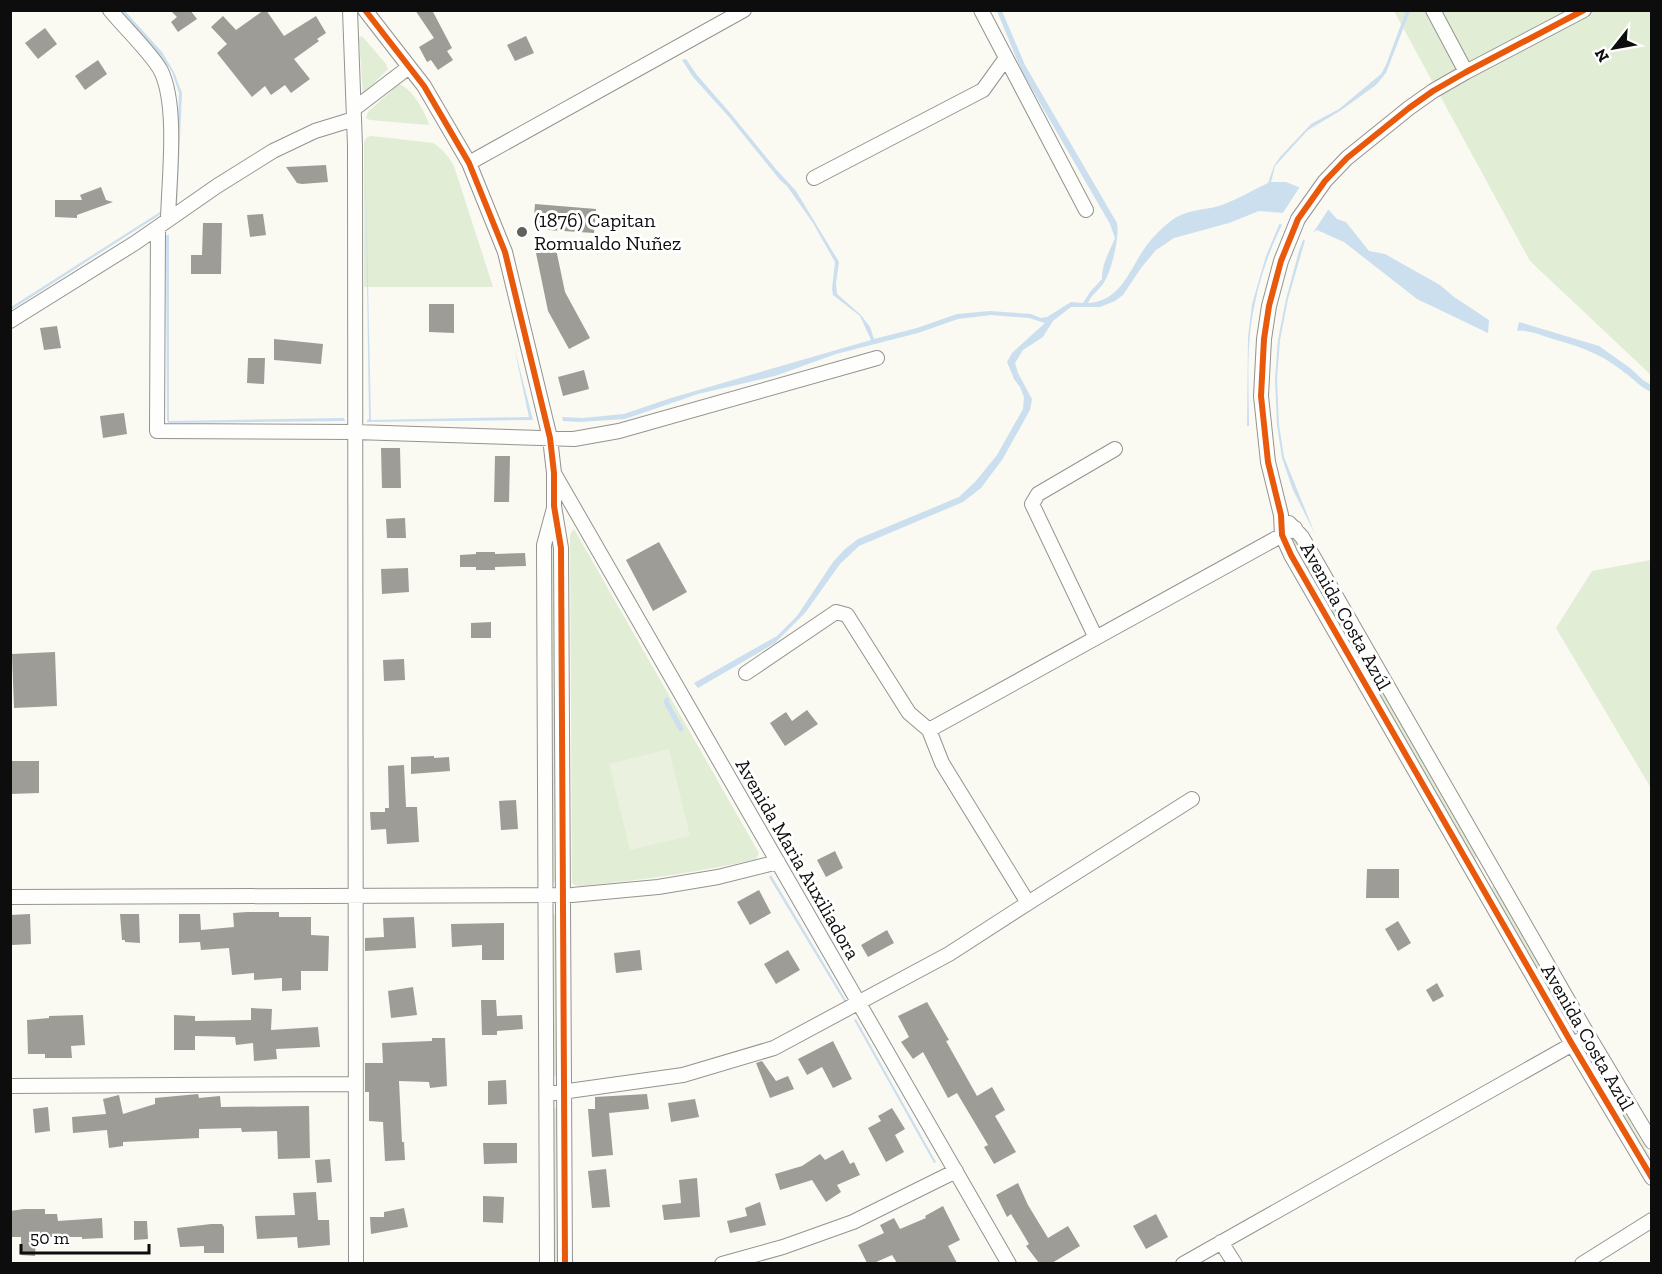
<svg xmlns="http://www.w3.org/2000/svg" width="1662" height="1274" viewBox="0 0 1662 1274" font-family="'Zilla Slab',serif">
  <rect width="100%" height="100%" fill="#faf9f2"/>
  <path fill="#e1edd4" d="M1394 11H1651V375L1530 261Z
    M362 36 386 64 388 69 363 94 359 38Z
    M399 84C412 88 426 113 429 125L370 120 366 118 368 112Z
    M372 136 433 143C443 149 448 156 454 166L493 287H364V142L367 137Z
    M574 529 759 853 756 859C698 873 640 880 581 886L574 885 572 882 570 535Z
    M549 534H555L557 880 556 882H552Z
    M1290 537 1293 538 1301 548 1476 854V862L1473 859 1295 552Z
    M1651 560H1652L1651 788 1556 628 1592 571Z
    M1493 886 1496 888 1569 1016 1567 1020 1490 891Z
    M552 914 557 915 556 1076 552 1074Z
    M1590 1056 1593 1057 1651 1158V1172L1587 1058Z
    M554 1107 559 1110 558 1263 554 1262Z"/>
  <path fill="#eaf1de" d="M669 749 690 836 630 850 609 764Z"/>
  <path fill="#ccdfef" d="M121 11H125L162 52 174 72 182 93 177 206H174L179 93 172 72 160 55Z
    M997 11H1002L1025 65 1117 223C1120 237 1111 273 1103 284 1098 291 1091 295 1088 303 1124 301 1130 265 1150 241 1160 230 1172 217 1186 213 1198 209 1211 209 1222 205 1238 199 1253 190 1268 183L1274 166 1280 157 1311 124 1339 109 1381 74 1386 65 1406 11H1410L1386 73 1376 85 1340 111 1308 130 1275 166 1271 182H1286L1303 189C1274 232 1256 281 1250 334 1247 364 1249 396 1249 426H1247L1248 337 1252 304 1266 256 1284 213 1259 211 1229 223 1174 238 1156 250 1141 268 1123 295 1115 301 1100 307H1071L1053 321 1043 337 1023 350 1015 363 1018 373 1032 399 1030 410 1002 460 981 488 963 502 859 546 840 564 805 613 775 643 698 688 694 683 777 636 797 616 833 562 845 549 858 539 959 497 975 482 997 455 1023 409 1024 397 1020 387 1014 379 1007 362 1012 353 1045 323 1029 318 991 315 958 319 918 333 836 354 775 376 698 394 625 419 580 422 563 421 562 417 583 418 624 414 671 398 871 340 860 316 833 295 832 289 835 262 813 223 787 186 780 180 729 117 693 77 682 60 686 59 697 75 731 114 775 168 796 191 839 262 836 283 837 294 861 315 870 327 874 339 917 328 957 314 990 311 1031 314 1041 318 1047 317 1071 302 1083 303 1090 292 1102 279C1102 263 1109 253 1115 238L1110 224 1022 72Z
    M365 143 371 420 529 417 514 347 533 420 367 422V420L369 419Z
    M1326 207 1337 219 1346 222 1369 251 1385 254 1440 285 1454 297 1489 320 1488 333 1417 299 1344 242 1317 230 1306 237 1288 299 1280 340 1277 379 1279 425 1284 457 1315 534 1293 490 1282 458 1277 425 1275 379 1278 340 1286 299 1299 251 1304 237Z
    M160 212 161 214 11 310V307Z
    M166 235H169V421L344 418 345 421 168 423 167 420Z
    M1519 322 1599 346 1630 368 1643 380 1651 385V392C1640 387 1635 380 1625 373 1602 354 1581 347 1553 339 1540 335 1530 330 1517 331Z
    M771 875 847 1002 845 1003 769 877Z
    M856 1019 936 1162 934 1163 854 1020Z"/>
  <path fill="#faf9f2" d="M1301 185 1305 187 1306 190 1284 226 1277 222Z
    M1328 204 1330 207 1307 242 1301 238 1310 227 1324 205Z"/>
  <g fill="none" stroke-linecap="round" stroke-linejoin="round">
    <path stroke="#ccdfef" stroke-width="5" d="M667 700 666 702 681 729"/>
  </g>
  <path fill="#9d9c97" d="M170 10H190L197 19 178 32 171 22 177 17Z
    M264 10H266L284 36 316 16 326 33 317 39 319 41 294 59 310 79 291 93 285 85 271 95 265 86 252 97 217 53 227 44 211 27 223 16 236 30Z
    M415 10H432L452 48 447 51 453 60 438 70 431 60 427 62 419 47 434 38Z
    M45 28 57 44 38 59 25 43Z
    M526 36 534 53 515 61 507 45Z
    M98 60 107 74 85 90 75 76Z
    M326 165 328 182 302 184 297 183 286 167Z
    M101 187 106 200 113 202 77 215V218L55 217V200H82L80 195Z
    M535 204 596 209 594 233 533 229Z
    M263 214 266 235 250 237 247 215Z
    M203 223H222L221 274H191V255H202Z
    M556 249 565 292 590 338 569 349 548 311 536 253Z
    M429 304H454V333L429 332Z
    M57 326 61 348 44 350 40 328Z
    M274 339 323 344 321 364 274 360Z
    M248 358H265L264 384 247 383Z
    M584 370 589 389 563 396 558 377Z
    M124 413 127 434 103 438 100 416Z
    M381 448H400L401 488H382Z
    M495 456H510L509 502H494Z
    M405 518 406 538H387L386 519Z
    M659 542 687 592 653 611 626 560Z
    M476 552H495V554L525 553 526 566 495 567V570H476V567H460V555L476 554Z
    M408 568 409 592 382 594 381 569Z
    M491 622V638H471V623Z
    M55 652 57 706 14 708 12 654Z
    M404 659 405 680 384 681 383 660Z
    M807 710 818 724 785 746 770 723 786 712 792 721Z
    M434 756V758L449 757 450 771 411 774V757Z
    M10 761H39V793L10 794Z
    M404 765 406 807H417L419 842 387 844 386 829 371 830 370 812H385V808H389L388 766Z
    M516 800 518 829 501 830 499 801Z
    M835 851 843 868 826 877 817 860Z
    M1367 869H1399V898H1366Z
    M759 890 771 913 750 925 737 902Z
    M247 912H279V917H311V935L329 936 328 971H301V990L282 991V978L254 980V973L232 975 229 948 201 950 200 942 179 943V914H200L201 930 234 927 233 913Z
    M30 914 31 944 12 945 10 915Z
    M120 914H139L140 943 125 942V940H122Z
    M414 917 416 948 365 951V938L384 937 383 918Z
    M1398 921 1411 943 1398 951 1385 929Z
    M504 923V960H482V945L452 947 451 924Z
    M887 930 894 943 868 957 861 945Z
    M640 950 642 970 616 973 614 953Z
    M788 950 800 970 776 984 764 964Z
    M1437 983 1444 996 1433 1002 1426 990Z
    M413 987 417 1015 391 1018 388 991Z
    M481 1000H496L497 1016 522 1015 523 1029 497 1031V1035H482Z
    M927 1002 949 1040 946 1041 977 1096 992 1087 1005 1110 995 1116 1016 1152 994 1164 984 1147 988 1145 957 1093 948 1098 923 1052 913 1059 901 1042 909 1037 898 1016Z
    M251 1008 272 1009 271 1030 318 1027 320 1047 276 1049 277 1059 254 1061 253 1043 236 1045 235 1037 195 1036V1050H174V1015L195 1016V1021L251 1020Z
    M83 1015 85 1045 71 1046 72 1058H45V1054H28L27 1020 49 1018V1016Z
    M432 1038H445L447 1086 430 1088 429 1082 399 1081 402 1142H404L405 1160 385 1161 383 1122 369 1121V1092H365V1063H383L382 1043 432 1041Z
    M833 1041 852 1079 833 1088 822 1067 807 1075 798 1059Z
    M762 1061 776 1081 788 1076 794 1089 770 1098 756 1063Z
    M506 1080 507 1104 488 1105V1081Z
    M198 1094 199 1098 220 1096 221 1107 309 1106 310 1158 278 1159 277 1131 242 1132 241 1128 199 1129V1138L123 1142V1146L109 1148 107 1130 73 1133 72 1117 106 1114 103 1099 119 1095 123 1114 155 1104V1098Z
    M647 1094 649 1109 609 1113 613 1155 592 1157 588 1109H595V1097Z
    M695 1099 699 1117 671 1122 668 1103Z
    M48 1107 50 1131 35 1133 33 1109Z
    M892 1108 905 1129 895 1135 904 1152 886 1162 868 1128 881 1121 878 1116Z
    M483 1143H517V1163L484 1164Z
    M843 1150 850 1164 854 1162 860 1175 837 1185 841 1192 826 1202 812 1180 780 1190 775 1174 802 1166 820 1154 825 1160Z
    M330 1159 332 1182 317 1183 315 1160Z
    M606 1169 610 1207 592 1208 588 1171Z
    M697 1178 700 1217 664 1220 662 1205 681 1203 679 1180Z
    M1018 1183 1028 1205 1048 1238 1068 1226 1080 1246 1052 1263H1039L1026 1246 1029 1244 1011 1214 1007 1217 996 1195Z
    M316 1192 318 1220H329L330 1245 298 1248 297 1237 257 1239 255 1216 295 1215 293 1193Z
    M483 1196 504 1197 503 1223 483 1222Z
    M760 1202 766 1225 730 1233 727 1221 747 1216 745 1208Z
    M943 1206 960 1240 948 1246 957 1263H897L892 1255 874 1263H867L858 1245 884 1233 880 1225 894 1218 900 1229 926 1218 925 1216Z
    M404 1208 408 1227 371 1234 370 1217H384V1212Z
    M24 1209H45V1214H57L58 1221 102 1218 103 1238 82 1239V1237H36L35 1256 21 1255V1237H10V1211Z
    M1156 1214 1168 1237 1146 1249 1133 1226Z
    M134 1221H147L148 1239 134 1240Z
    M211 1224H222L224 1227V1253H204V1246L180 1247 177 1228Z"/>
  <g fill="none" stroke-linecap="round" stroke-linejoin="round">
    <defs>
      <path id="minor" d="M110 10C123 26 153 55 161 71 178 106 169 179 168 219
        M350 10 355 146 356 1264
        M365 10 424 86 469 163 505 252 550 438 554 473V506L561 548 565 1264
        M981 10 1086 210
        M1433 10 1466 72
        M1584 10 1466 72 1433 91 1409 108 1347 158 1325 181 1298 219 1281 261 1269 306 1264 339 1261 396 1268 462 1281 515 1282 535 1291 555 1572 1044 1652 1178
        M354 109 409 67
        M469 163 744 10
        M814 178 983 90 1006 58
        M158 227 157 431 355 432 574 439 619 431 877 358
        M10 321 135 243 217 186 273 151 315 131 354 119
        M555 475 1009 1264
        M1289 523 1302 537 1588 1035 1652 1142
        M1096 638 1032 504 1038 494 1115 449
        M746 673 836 612 847 615 909 713 929 730
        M10 897 572 895 658 887 718 877 778 862
        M1028 903 1192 799
        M10 1086 356 1084
        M547 1094 683 1075 774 1048 949 954 1028 903 942 763 929 730 1295 528
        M1221 1242 1235 1264
        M547 1264 544 545 554 508
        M722 1264 783 1247 853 1222 956 1171
        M1183 1264 1578 1041
        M1582 1264 1652 1220"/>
    </defs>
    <use href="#minor" stroke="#949390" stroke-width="16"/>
    <use href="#minor" stroke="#fefefd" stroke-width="14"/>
    <defs>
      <path id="cycleway" d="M365 10 424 86 469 163 505 252 550 438 554 473V506L561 548 565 1264
        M1584 10 1466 72 1433 91 1409 108 1347 158 1325 181 1298 219 1281 261 1269 306 1264 339 1261 396 1268 462 1281 515 1282 535 1291 555 1572 1044 1652 1178"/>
    </defs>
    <use href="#cycleway" stroke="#fff" stroke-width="10"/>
    <use href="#cycleway" stroke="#e8590c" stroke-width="6"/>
  </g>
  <circle fill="#60605d" stroke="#fff" stroke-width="2" cx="522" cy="232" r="6"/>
  <g text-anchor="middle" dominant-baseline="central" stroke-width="6" stroke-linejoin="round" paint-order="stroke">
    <g font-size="20" fill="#0d0d0d" stroke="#fff" text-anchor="start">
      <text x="534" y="220">(1876) Capitan<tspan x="534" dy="23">Romualdo Nuñez</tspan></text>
    </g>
    <g font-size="20" fill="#0d0d0d" stroke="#fff">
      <text transform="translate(1346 616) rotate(61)">Avenida Costa Azúl</text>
      <text transform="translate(798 859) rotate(60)">Avenida Maria Auxiliadora</text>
      <text transform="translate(1588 1037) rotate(60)">Avenida Costa Azúl</text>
    </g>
  </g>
  <rect width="1662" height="1274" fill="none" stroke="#0d0d0d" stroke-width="24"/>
  <g transform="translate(1614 48) rotate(239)" stroke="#ffffff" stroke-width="4.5" paint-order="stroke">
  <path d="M0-4.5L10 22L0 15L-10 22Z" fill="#0d0d0d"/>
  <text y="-9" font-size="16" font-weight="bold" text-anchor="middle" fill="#0d0d0d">N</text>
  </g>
  <path d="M21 1244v9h128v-9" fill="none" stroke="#0d0d0d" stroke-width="3"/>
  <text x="30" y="1244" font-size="18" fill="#0d0d0d" stroke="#ffffff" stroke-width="4.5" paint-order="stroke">50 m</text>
</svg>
